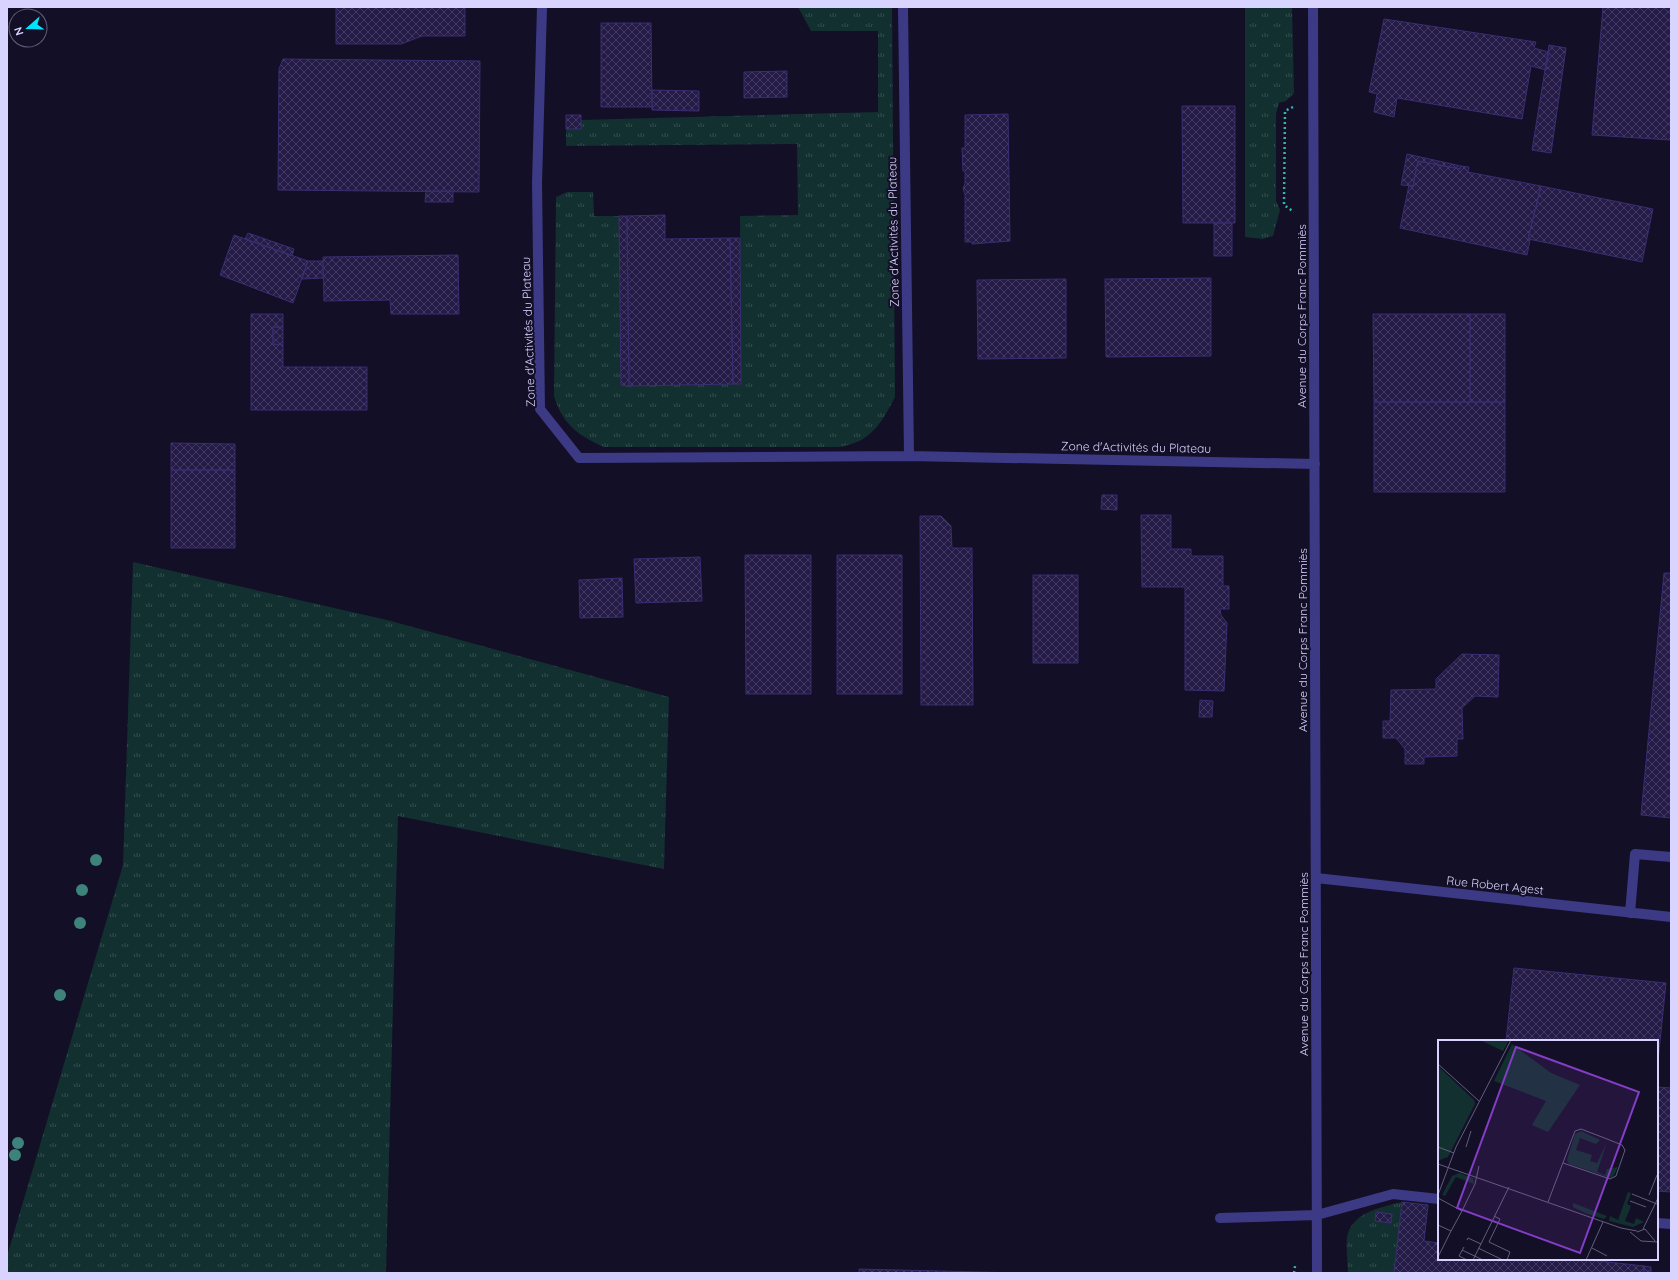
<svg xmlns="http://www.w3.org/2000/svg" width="1678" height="1280" viewBox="0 0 1678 1280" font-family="Quicksand,sans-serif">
  <defs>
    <pattern id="grass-tufts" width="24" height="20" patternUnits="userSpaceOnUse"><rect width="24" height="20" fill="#12302f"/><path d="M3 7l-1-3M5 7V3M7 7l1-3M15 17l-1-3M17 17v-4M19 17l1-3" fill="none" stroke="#344d4e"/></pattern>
    <pattern id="building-cross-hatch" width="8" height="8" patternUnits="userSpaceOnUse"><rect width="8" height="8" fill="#241b47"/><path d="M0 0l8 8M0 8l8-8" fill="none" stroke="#433b63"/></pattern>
  </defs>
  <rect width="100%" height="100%" fill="#130f26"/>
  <path fill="url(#grass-tufts)" d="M798 7H892L895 397C881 424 871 442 839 447H604C579 436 562 424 554 396L556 197 567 192H593L594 216H619L621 385 741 384 740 216 798 215 797 144 566 146V129H581V120L878 112V31H811Z
    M1245 7H1292L1294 93 1286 101 1279 103 1276 114V201L1280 210 1273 236 1263 239 1245 237Z
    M133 562 387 620 669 697 664 869 398 816 386 1273H7V1256L123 865Z
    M1402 1202 1394 1273H1348C1348 1263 1345 1241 1348 1233 1356 1211 1383 1207 1402 1202Z"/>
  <path fill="url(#building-cross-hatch)" stroke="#3b2d73" d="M336 7H465V36H422L401 44H336Z
    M1603 7H1671V140L1592 135Z
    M1384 19 1536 42 1534 48 1549 52 1546 70 1531 66 1522 119 1397 98 1394 117 1374 112 1377 94 1369 92Z
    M601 23H651L652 107H601Z
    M1549 45 1566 48 1551 153 1532 150Z
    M283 59 480 61 479 192 278 190 279 69Z
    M787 71V97L744 98V72Z
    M652 90 699 91V111L652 110Z
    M1182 106H1235V223H1183Z
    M1008 114 1010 241 972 244V242H965V194L963 189 965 183V171H963L962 148H965V115Z
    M566 115H581V129H566Z
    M1407 154 1461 166 1460 169 1418 161 1413 186 1401 185Z
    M1418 161 1460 169 1461 166 1469 167 1468 172 1541 186 1528 239 1530 240 1527 255 1400 228 1409 185 1413 186Z
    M1541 186 1653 209 1642 262 1528 239Z
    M426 191H453V202H425Z
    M665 215V239L730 238 733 384 629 386 627 216Z
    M619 216H627L629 386 621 385Z
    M1214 223H1232V256H1214Z
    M248 233 294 249 292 256 245 239Z
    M234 235 308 261 293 303 220 275Z
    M730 238H740L741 384H733Z
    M458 255 459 314H391L390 300 324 301 323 257Z
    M308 261H323V278L302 279Z
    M1211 278V356L1106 357 1105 279Z
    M1066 279V358L978 359 977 280Z
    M251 314H283V327H273V344L283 345V367H367V410H251Z
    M1373 314H1470V402H1374Z
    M1470 314H1505V402H1470Z
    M273 327H283V345L273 344Z
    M1374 402H1505V492H1374Z
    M171 443 235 444V470H171Z
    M171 470H235V548H171Z
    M1102 495H1117V510L1101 509Z
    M1141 515H1171V549H1191V556H1223V586H1229V609H1220L1221 615 1227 623 1224 691 1185 690V587H1142Z
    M920 516H941L951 526 952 548H972L973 705H921Z
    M745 555H811V694H746Z
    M837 555H902V694H837Z
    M700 557 702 601 636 603 634 559Z
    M1664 573H1671V818L1641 815Z
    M1033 575H1078V663H1033Z
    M622 578 623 617 580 618 579 580Z
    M1462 654 1499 655 1498 697 1475 696 1462 708 1463 739H1457V756L1424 757V764H1405V749L1396 738H1383V721H1390L1391 690 1436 689V679Z
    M1200 700 1213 701 1212 717H1199Z
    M1514 968 1666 983 1657 1071V1041H1506Z
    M1657 1087 1671 1088V1192L1657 1191Z
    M1402 1202 1428 1205 1424 1241 1439 1243V1259H1582L1644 1266V1273H1394Z
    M1376 1212 1392 1214 1391 1223 1375 1221Z
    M1644 1266 1651 1267V1273H1644Z
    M859 1269 1019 1273H859Z"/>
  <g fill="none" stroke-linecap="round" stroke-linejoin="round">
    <path stroke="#2fb8b0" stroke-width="2.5" stroke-dasharray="2 3" stroke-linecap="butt" d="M1293 107 1285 111 1284 205 1294 212
      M1294 1273 1295 1266"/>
    <path stroke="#3d3a85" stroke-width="10" d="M542 7 537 183 540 409 579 458 909 456 1315 464
      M903 7 909 456
      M1313 7 1317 1273
      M1316 878 1671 917
      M1630 913 1635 854 1671 857
      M1220 1218 1317 1215 1393 1194 1439 1199
      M1657 1223 1671 1224"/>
  </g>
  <g fill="#3d827b">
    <circle cx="96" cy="860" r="6"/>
    <circle cx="82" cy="890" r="6"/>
    <circle cx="80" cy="923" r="6"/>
    <circle cx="60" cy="995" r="6"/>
    <circle cx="18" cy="1143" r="6"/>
    <circle cx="15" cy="1155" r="6"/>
  </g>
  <g text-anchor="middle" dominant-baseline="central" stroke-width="4" stroke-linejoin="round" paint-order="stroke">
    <g font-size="12" fill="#d9d4ff" stroke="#130f26">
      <text transform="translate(893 232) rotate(-91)">Zone d'Activités du Plateau</text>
      <text transform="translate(1301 316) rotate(-90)">Avenue du Corps Franc Pommiès</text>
      <text transform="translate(528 332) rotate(-92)">Zone d'Activités du Plateau</text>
      <text transform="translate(1136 447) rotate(1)">Zone d'Activités du Plateau</text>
      <text transform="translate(1302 640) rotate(-90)">Avenue du Corps Franc Pommiès</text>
      <text transform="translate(1495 885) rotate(6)">Rue Robert Agest</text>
      <text transform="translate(1303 964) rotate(-90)">Avenue du Corps Franc Pommiès</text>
    </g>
  </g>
  <g transform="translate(1438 1040)">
    <rect width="220" height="220" fill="#130f26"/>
    <path d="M42 0H71L65 11ZM74 4 113 33 142 45 110 92 94 85 108 61 56 41ZM143 91 162 100 158 104 142 98 138 110 154 115 152 121 159 123 169 102 159 132 167 135 169 129 180 127 176 135 173 138 131 124 129 120 137 94ZM21 133 35 138 36 144 18 137 7 156 4 155 14 136ZM190 152 193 153 189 164 193 166 187 181 196 184 198 178 206 182 195 187 171 181 172 176 180 180ZM135 163 169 176 166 179 147 173 135 167Z" fill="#12302f"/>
    <path d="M0 26 36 60 37 64 10 117 2 120 0 119Z" fill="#12302f"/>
    <path fill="none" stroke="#625e7d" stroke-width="1" d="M0 24 41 61M0 107 16 113M28 107 33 91M0 124 183 188 199 191M194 154 219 164M0 155 18 107 73 0M211 155 219 135M0 158 24 171 13 191 0 185M192 161 208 167M110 162 137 91 143 89 164 97 184 105 187 110 178 136 172 139 125 123M24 171 37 144 41 126M56 176 62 179 51 202 72 212 69 220M205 189 220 158M192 192 203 201 220 202M199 192 207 189 217 201M29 200 30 198 43 204M26 207 21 216 29 220M40 208 65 220M154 208 169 216M24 210 45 220M0 217 13 191M35 220 71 147M148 220 165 182"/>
    <path fill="#843dc5" fill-opacity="0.15" stroke="#843dc5" stroke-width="2" d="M78 7 201 52 142 213 19 168Z"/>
    <rect width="220" height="220" fill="none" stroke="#d9d4ff" stroke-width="2"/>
  </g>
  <rect width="1678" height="1280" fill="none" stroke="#d9d4ff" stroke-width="16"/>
  <g transform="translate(28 28) rotate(250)"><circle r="19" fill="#130f26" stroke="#625e7d"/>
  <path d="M0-3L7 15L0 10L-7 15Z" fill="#00e5ff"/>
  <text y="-6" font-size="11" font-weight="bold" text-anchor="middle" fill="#d9d4ff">N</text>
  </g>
</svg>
